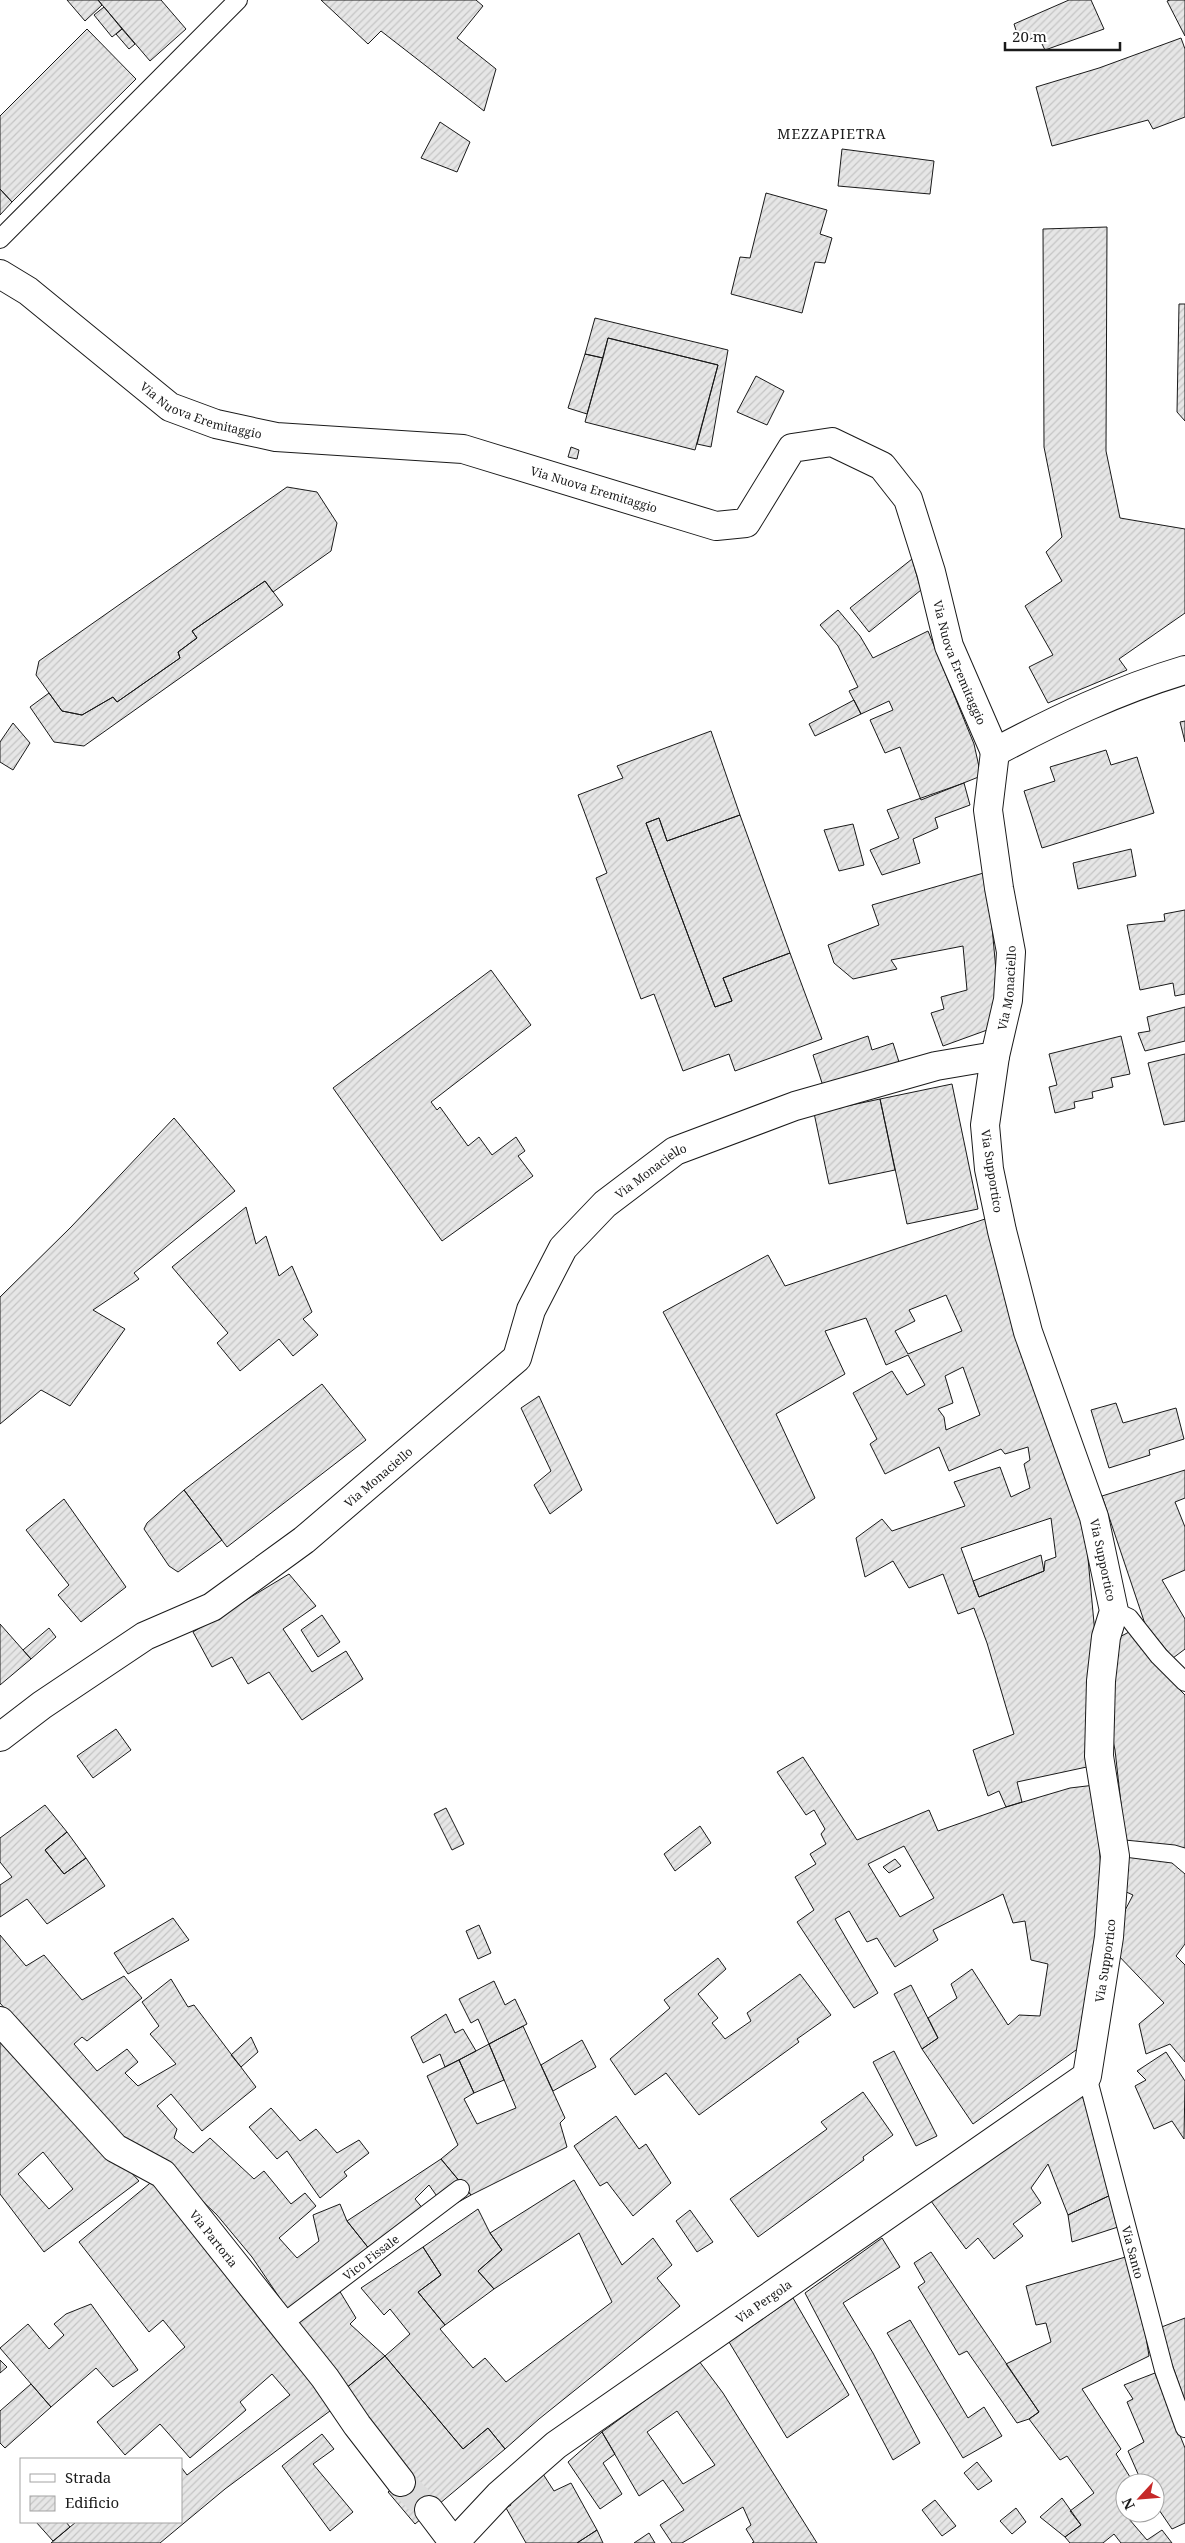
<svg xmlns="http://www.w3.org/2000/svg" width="1185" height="2543" viewBox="0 0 1185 2543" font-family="'Noto Serif',serif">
  <defs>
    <pattern id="building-hatch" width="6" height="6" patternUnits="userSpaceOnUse" patternTransform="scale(1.25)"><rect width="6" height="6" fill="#e6e6e6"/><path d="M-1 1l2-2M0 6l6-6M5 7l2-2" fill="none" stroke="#c5c5c5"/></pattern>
  </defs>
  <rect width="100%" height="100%" fill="#fff"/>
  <path fill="url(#building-hatch)" stroke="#1a1a1a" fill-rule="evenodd" d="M67 0H98L102 5 85 21Z
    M98 0H161L186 29 150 61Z
    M321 0H476L483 6 457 38 496 69 484 111 381 31 368 44Z
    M1069 0H1091L1104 29 1045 50 1038 36 1020 43 1014 24Z
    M1170 0H1185V36L1167 1Z
    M104 7 122 29 112 37 94 15Z
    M87 29 136 79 12 202 0 189V116Z
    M122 29 135 44 129 49 116 34Z
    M1181 38 1185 49V117L1153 129 1148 120 1052 146 1036 87 1099 68Z
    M440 122 470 142 457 172 421 158Z
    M842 149 934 161 930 194 838 186Z
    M0 189 12 202 0 215Z
    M766 193 827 210 820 234 832 238 825 263 815 262 802 313 731 294 740 257 750 258Z
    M1107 227 1106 451 1120 518 1185 529V613L1119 659 1127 670 1048 703 1029 667 1053 655 1025 606 1062 581 1046 552 1062 537 1044 447 1043 229Z
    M1179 304H1185V421L1177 412Z
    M595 318 728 350 711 447 697 444 718 365 608 338 603 358 585 354Z
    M608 338 718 365 695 450 585 422Z
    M585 354 603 358 587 414 568 408Z
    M756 376 784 391 767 425 737 412Z
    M571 447 579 450 577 459 568 457Z
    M287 487 317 492 337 523 331 551 273 592 265 581 192 631 197 638 178 652 180 658 117 702 113 697 82 715 62 711 36 675 39 661Z
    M912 559 921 590 869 632 850 608Z
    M265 581 283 605 84 746 54 742 30 707 49 693 62 711 82 715 113 697 117 702 180 658 178 652 197 638 192 631Z
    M838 610 860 636 873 658 928 631 974 744 981 776 921 800 900 747 885 753 870 720 893 710 889 701 861 714 849 691 858 687 838 646 820 625Z
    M854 700 861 714 815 736 809 724Z
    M1185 721V742L1180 722Z
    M13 723 30 743 13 770 0 762V742Z
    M711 731 740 815 667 841 659 818 646 823 715 1007 732 1001 723 978 790 953 822 1039 735 1071 729 1054 683 1071 654 994 641 999 596 878 607 873 578 795 623 778 617 766Z
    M1106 750 1111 765 1137 757 1154 813 1042 848 1024 791 1055 781 1050 767Z
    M964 783 970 805 935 818 938 828 913 839 920 863 882 875 870 850 899 838 887 810Z
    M740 815 790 953 723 978 732 1001 715 1007 646 823 659 818 667 841Z
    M853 824 864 865 839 871 824 830Z
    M1131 849 1136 876 1078 889 1073 863Z
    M987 872 1001 1025 943 1046 931 1013 944 1009 941 997 967 990 963 946 891 960 897 969 853 979 834 963 828 945 879 925 872 905Z
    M1185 910V994L1175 996 1173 983 1140 990 1127 925 1165 921 1164 914Z
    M491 970 531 1025 431 1102 437 1110 440 1107 468 1146 479 1137 492 1155 516 1137 525 1151 518 1156 533 1176 442 1241 333 1088Z
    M1185 1007V1041L1145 1051 1138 1033 1150 1031 1147 1017Z
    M868 1036 872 1050 893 1043 899 1062 823 1086 813 1055Z
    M1121 1036 1130 1074 1111 1078 1113 1087 1092 1092 1093 1098 1074 1102 1075 1108 1055 1113 1049 1087 1057 1085 1049 1054Z
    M1185 1054V1121L1164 1125 1148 1063Z
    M952 1084 978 1209 907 1224 880 1099Z
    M880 1099 895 1170 829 1184 814 1113Z
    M174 1118 235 1191 134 1273 139 1279 93 1310 125 1329 70 1406 41 1390 0 1424V1297L71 1227Z
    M246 1207 256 1244 266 1236 279 1276 292 1266 312 1312 303 1319 318 1335 293 1356 279 1339 240 1371 217 1343 228 1333 172 1267Z
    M985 1219 993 1234 1084 1515 1095 1634 1096 1765 1017 1782 1022 1802 1006 1807 999 1791 988 1796 973 1750 1014 1734 987 1643 974 1608 958 1614 943 1574 909 1588 893 1561 865 1577 856 1538 882 1519 892 1531 965 1506 954 1482 1000 1467 1011 1497 1030 1488 1024 1464 1030 1460 1028 1447 1005 1454 1001 1449 949 1471 939 1447 885 1474 870 1444 877 1439 853 1393 892 1371 907 1395 925 1385 908 1355 886 1365 866 1318 825 1331 845 1374 776 1414 815 1498 777 1524 663 1312 768 1255 785 1286ZM946 1295 962 1331 908 1354 895 1331 915 1321 909 1310ZM963 1367 980 1415 946 1430 944 1417 938 1409 953 1403 945 1376ZM1051 1518 1056 1557 1045 1561 1044 1571 979 1597 961 1548Z
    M322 1384 366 1440 227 1547 184 1490Z
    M539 1396 582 1490 550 1514 534 1485 551 1471 521 1408Z
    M1116 1403 1123 1423 1176 1408 1184 1439 1149 1450 1150 1455 1109 1468 1091 1410Z
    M1185 1470V1498L1175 1502 1185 1527V1570L1162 1580 1185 1619V1649L1173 1658 1145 1624 1102 1496Z
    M184 1490 222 1540 178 1572 169 1566 144 1529 147 1523Z
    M64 1499 126 1587 81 1622 58 1595 69 1585 26 1530Z
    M1041 1555 1044 1571 979 1597 973 1581Z
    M289 1574 316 1606 283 1629 312 1672 346 1651 363 1679 302 1720 269 1672 248 1684 232 1657 212 1667 193 1632Z
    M322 1615 340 1642 318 1657 301 1630Z
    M0 1624 31 1659 0 1685Z
    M49 1628 56 1637 31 1659 23 1650Z
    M1129 1632 1162 1672 1185 1695V1848L1175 1845 1125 1840 1115 1750 1106 1708 1112 1641Z
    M116 1729 131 1750 93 1778 77 1756Z
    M803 1757 857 1840 929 1810 938 1831 1006 1807 1070 1788 1095 1785 1102 1885 1083 2045 973 2124 922 2049 938 2038 928 2018 957 1998 951 1984 972 1969 1008 2025 1019 2015 1040 2016 1048 1964 1031 1960 1025 1921 1013 1923 1003 1894 933 1930 938 1940 895 1967 877 1938 867 1942 849 1911 835 1919 878 1993 854 2008 797 1922 814 1910 795 1877 816 1864 810 1854 826 1844 821 1834 825 1829 814 1810 806 1815 777 1772ZM904 1846 934 1898 900 1917 868 1864Z
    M45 1805 67 1832 45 1850 64 1874 86 1858 105 1886 47 1924 27 1899 0 1917V1885L12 1877 0 1862V1838Z
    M446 1808 464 1844 452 1850 434 1814Z
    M700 1826 711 1843 675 1871 664 1854Z
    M67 1832 86 1858 64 1874 45 1850Z
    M1124 1857 1172 1863 1185 1874V1944L1176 1956 1185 1965V2062L1170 2044 1146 2054 1139 2024 1164 2003 1114 1951 1120 1920 1133 1895 1124 1891Z
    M895 1859 901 1866 889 1873 883 1867Z
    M173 1918 189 1940 128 1974 114 1953Z
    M479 1925 491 1953 478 1959 466 1931Z
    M0 1935 26 1966 44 1955 82 2000 124 1976 142 1998 87 2041 82 2037 74 2044 97 2071 127 2049 138 2062 125 2073 138 2086 176 2064 150 2034 159 2026 142 2002 171 1979 188 2007 194 2005 256 2087 202 2131 171 2094 157 2106 177 2129 174 2138 193 2153 210 2138 254 2179 264 2171 291 2204 305 2193 316 2206 279 2238 297 2258 319 2241 313 2215 340 2204 347 2221 378 2260 296 2322 252 2257 217 2215 173 2173 116 2136 0 2003Z
    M718 1958 726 1969 698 1994 718 2018 712 2023 725 2039 751 2021 747 2013 800 1974 831 2015 797 2039 799 2042 699 2115 666 2073 635 2095 610 2059 670 2008 664 2000Z
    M494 1981 505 2005 515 1999 527 2024 489 2044 478 2019 471 2023 459 1999Z
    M911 1985 938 2038 922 2049 894 1994Z
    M446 2014 455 2033 463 2029 476 2051 445 2067 440 2054 423 2063 411 2037Z
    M523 2026 565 2118 560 2123 567 2147 471 2195 441 2159 458 2145 427 2076 459 2060 474 2093 464 2099 477 2124 516 2108 489 2044Z
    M0 2036 32 2064 139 2181 44 2252 0 2194ZM43 2152 73 2189 49 2209 18 2174Z
    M251 2037 258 2052 241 2067 231 2055Z
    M582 2040 596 2067 553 2091 541 2065Z
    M489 2044 504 2080 474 2093 459 2060Z
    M894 2051 937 2136 916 2146 873 2062Z
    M1166 2052 1185 2081 1184 2139 1172 2121 1154 2129 1135 2086 1146 2080 1137 2071Z
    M863 2092 893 2135 863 2157 864 2160 758 2237 730 2199 827 2129 821 2122Z
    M1082 2095 1115 2193 1068 2215 1048 2164 1031 2188 1041 2203 1013 2224 1023 2236 994 2259 978 2238 966 2249 931 2201Z
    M271 2108 300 2141 316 2129 337 2153 359 2140 369 2153 344 2172 347 2176 320 2198 287 2151 277 2159 249 2127Z
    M616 2116 639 2149 646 2144 671 2183 633 2216 607 2182 600 2186 574 2146Z
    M441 2159 471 2195 446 2209 429 2185 415 2199 433 2221 378 2260 347 2221Z
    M155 2179 338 2405 225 2489 160 2543H51L76 2522H181V2467L187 2475 290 2395 272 2374 240 2402 246 2410 190 2458 160 2424 125 2455 97 2422 185 2347 163 2320 149 2332 79 2242Z
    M574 2180 622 2265 653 2238 672 2265 657 2278 680 2306 539 2419 505 2449 488 2428 463 2449 385 2356 410 2334 390 2309 384 2315 361 2288 423 2247 441 2275 418 2292 445 2325 440 2329 473 2368 485 2358 506 2382 612 2302 579 2233 494 2289 478 2271 502 2250 490 2233Z
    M1115 2193 1121 2226 1072 2242 1068 2215Z
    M478 2209 490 2233 502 2250 478 2271 494 2289 445 2325 418 2292 441 2275 423 2247Z
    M690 2210 713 2242 697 2252 676 2221Z
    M882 2238 900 2267 843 2303 873 2353 920 2443 893 2460 805 2293Z
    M931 2252 1039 2412 1029 2419 1017 2423 967 2351 959 2355 918 2287 925 2282 914 2263Z
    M1129 2256 1139 2293 1149 2356 1082 2389 1121 2449 1116 2454 1133 2482 1125 2483V2513H1136L1129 2519 1147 2540 1162 2530 1172 2543H1121L1114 2534 1103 2543H1070L1065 2537 1081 2525 1070 2511 1094 2493 1067 2456 1060 2460 1029 2419 1039 2412 1006 2364 1051 2342 1046 2323 1036 2325 1026 2286Z
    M339 2290 356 2318 350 2324 385 2356 345 2389 296 2322Z
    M793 2298 849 2395 787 2438 729 2342Z
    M91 2304 138 2370 113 2387 96 2368 51 2407 0 2348 28 2324 49 2349 64 2335 54 2324 66 2314Z
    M1185 2318V2401L1159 2328Z
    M910 2320 968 2418 984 2407 1002 2436 963 2458 887 2333Z
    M385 2356 463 2449 488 2428 505 2449 415 2524 388 2492 407 2477 345 2389Z
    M0 2360 7 2367 0 2373Z
    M699 2361 723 2393 817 2543H752L754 2542 746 2529 751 2525 743 2507 682 2543H672L660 2525 684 2510 663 2480 639 2496 602 2432ZM677 2411 715 2465 683 2484 647 2432Z
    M1155 2373 1185 2448V2523L1172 2529 1155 2504V2483H1142L1128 2451 1144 2442 1127 2402 1133 2399 1124 2385Z
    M31 2384 51 2407 5 2448 0 2443V2411Z
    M602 2432 615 2454 603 2463 622 2494 600 2509 568 2462Z
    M322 2434 334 2449 313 2464 353 2512 330 2531 282 2466Z
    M977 2462 992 2481 978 2490 964 2473Z
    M543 2474 554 2491 571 2483 597 2530 577 2543H526L506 2508 511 2505 509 2501Z
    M1062 2498 1081 2525 1065 2537 1040 2517Z
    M935 2500 956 2526 942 2536 922 2510Z
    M1016 2508 1026 2522 1012 2534 1000 2521Z
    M36 2522H66L70 2527 53 2541Z
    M597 2530 603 2543H577Z
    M649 2533 655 2543H634Z"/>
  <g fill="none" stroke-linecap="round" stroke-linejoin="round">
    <path stroke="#ddd" stroke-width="28" stroke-dasharray="28 14" stroke-linecap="butt" d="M401 2482 429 2510"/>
    <defs>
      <g id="service">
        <path d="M0 239 238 0"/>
        <path d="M1114 1611 1129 1618 1159 1656 1185 1682"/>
        <path id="s1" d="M1087 2076 1164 2370 1185 2428"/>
        <path id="s2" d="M282 2324 460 2189"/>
      </g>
      <g id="minor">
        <path id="s3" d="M0 274 28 291 170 407 216 424 276 437 463 449 716 526 746 523 792 448 832 442 882 466 908 499 931 572 949 646 995 752"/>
        <path id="s4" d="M0 1737 42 1705 145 1636 212 1607 304 1540 517 1358 531 1310 563 1248 605 1204 675 1151 795 1106 936 1066 995 1056 1008 1000 1011 952 999 888 988 810 995 752C1057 719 1118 690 1185 670"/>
        <path id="s5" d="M0 2021 115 2148 163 2174 325 2378 357 2425 401 2482"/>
        <path d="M429 2510 454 2543"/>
        <path id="s6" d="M454 2543 499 2495 556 2445 1087 2076 1109 1937 1115 1856 1099 1756 1101 1681 1106 1637 1114 1611 1094 1517 1028 1332 1002 1231 989 1169 985 1125 995 1056"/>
      </g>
    </defs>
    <use href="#service" stroke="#1a1a1a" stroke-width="20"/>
    <use href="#minor" stroke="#1a1a1a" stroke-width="30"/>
    <use href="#service" stroke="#fff" stroke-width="18"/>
    <use href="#minor" stroke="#fff" stroke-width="28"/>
  </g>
  <g text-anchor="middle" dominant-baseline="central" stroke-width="4" stroke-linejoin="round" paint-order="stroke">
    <g font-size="12" fill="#1a1a1a" stroke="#fff">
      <text stroke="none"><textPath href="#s3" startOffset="246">Via Nuova Eremitaggio</textPath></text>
      <text stroke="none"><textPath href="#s3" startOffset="651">Via Nuova Eremitaggio</textPath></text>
      <text stroke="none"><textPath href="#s3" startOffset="1206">Via Nuova Eremitaggio</textPath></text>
      <text stroke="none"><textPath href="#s4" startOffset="1316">Via Monaciello</textPath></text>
      <text transform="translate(992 1171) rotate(81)">Via Supportico</text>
      <text stroke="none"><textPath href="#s4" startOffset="881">Via Monaciello</textPath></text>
      <text stroke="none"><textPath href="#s4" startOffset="461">Via Monaciello</textPath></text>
      <text transform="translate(1103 1560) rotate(78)">Via Supportico</text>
      <text stroke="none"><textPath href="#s6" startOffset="905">Via Supportico</textPath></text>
      <text stroke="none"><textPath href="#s5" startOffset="308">Via Partoria</textPath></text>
      <text stroke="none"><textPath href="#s1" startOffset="182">Via Santo</textPath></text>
      <text stroke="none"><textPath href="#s2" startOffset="111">Vico Fissale</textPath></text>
      <text stroke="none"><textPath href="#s6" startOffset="394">Via Pergola</textPath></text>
    </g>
    <g font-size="14" letter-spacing="1" fill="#1a1a1a" stroke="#fff">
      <text x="832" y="133">MEZZAPIETRA</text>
    </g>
  </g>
  <rect x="20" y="2458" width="162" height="65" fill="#ffffff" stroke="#a3a3a3"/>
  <rect x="30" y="2474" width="25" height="8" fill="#ffffff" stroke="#a3a3a3"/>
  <text x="65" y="2483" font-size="15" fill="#1a1a1a">Strada</text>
  <rect x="30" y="2496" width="25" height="15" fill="url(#building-hatch)" stroke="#a3a3a3"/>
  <text x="65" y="2508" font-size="15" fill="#1a1a1a">Edificio</text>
  <g transform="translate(1140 2498) rotate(244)"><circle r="24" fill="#ffffff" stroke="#a3a3a3"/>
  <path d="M0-4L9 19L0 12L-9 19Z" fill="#c62828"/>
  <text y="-8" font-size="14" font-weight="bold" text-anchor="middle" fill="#1a1a1a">N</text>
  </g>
  <path d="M1005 42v8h115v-8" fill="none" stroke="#1a1a1a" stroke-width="2.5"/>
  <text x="1012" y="42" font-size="15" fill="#1a1a1a" stroke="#ffffff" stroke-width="4" paint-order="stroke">20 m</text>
</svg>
